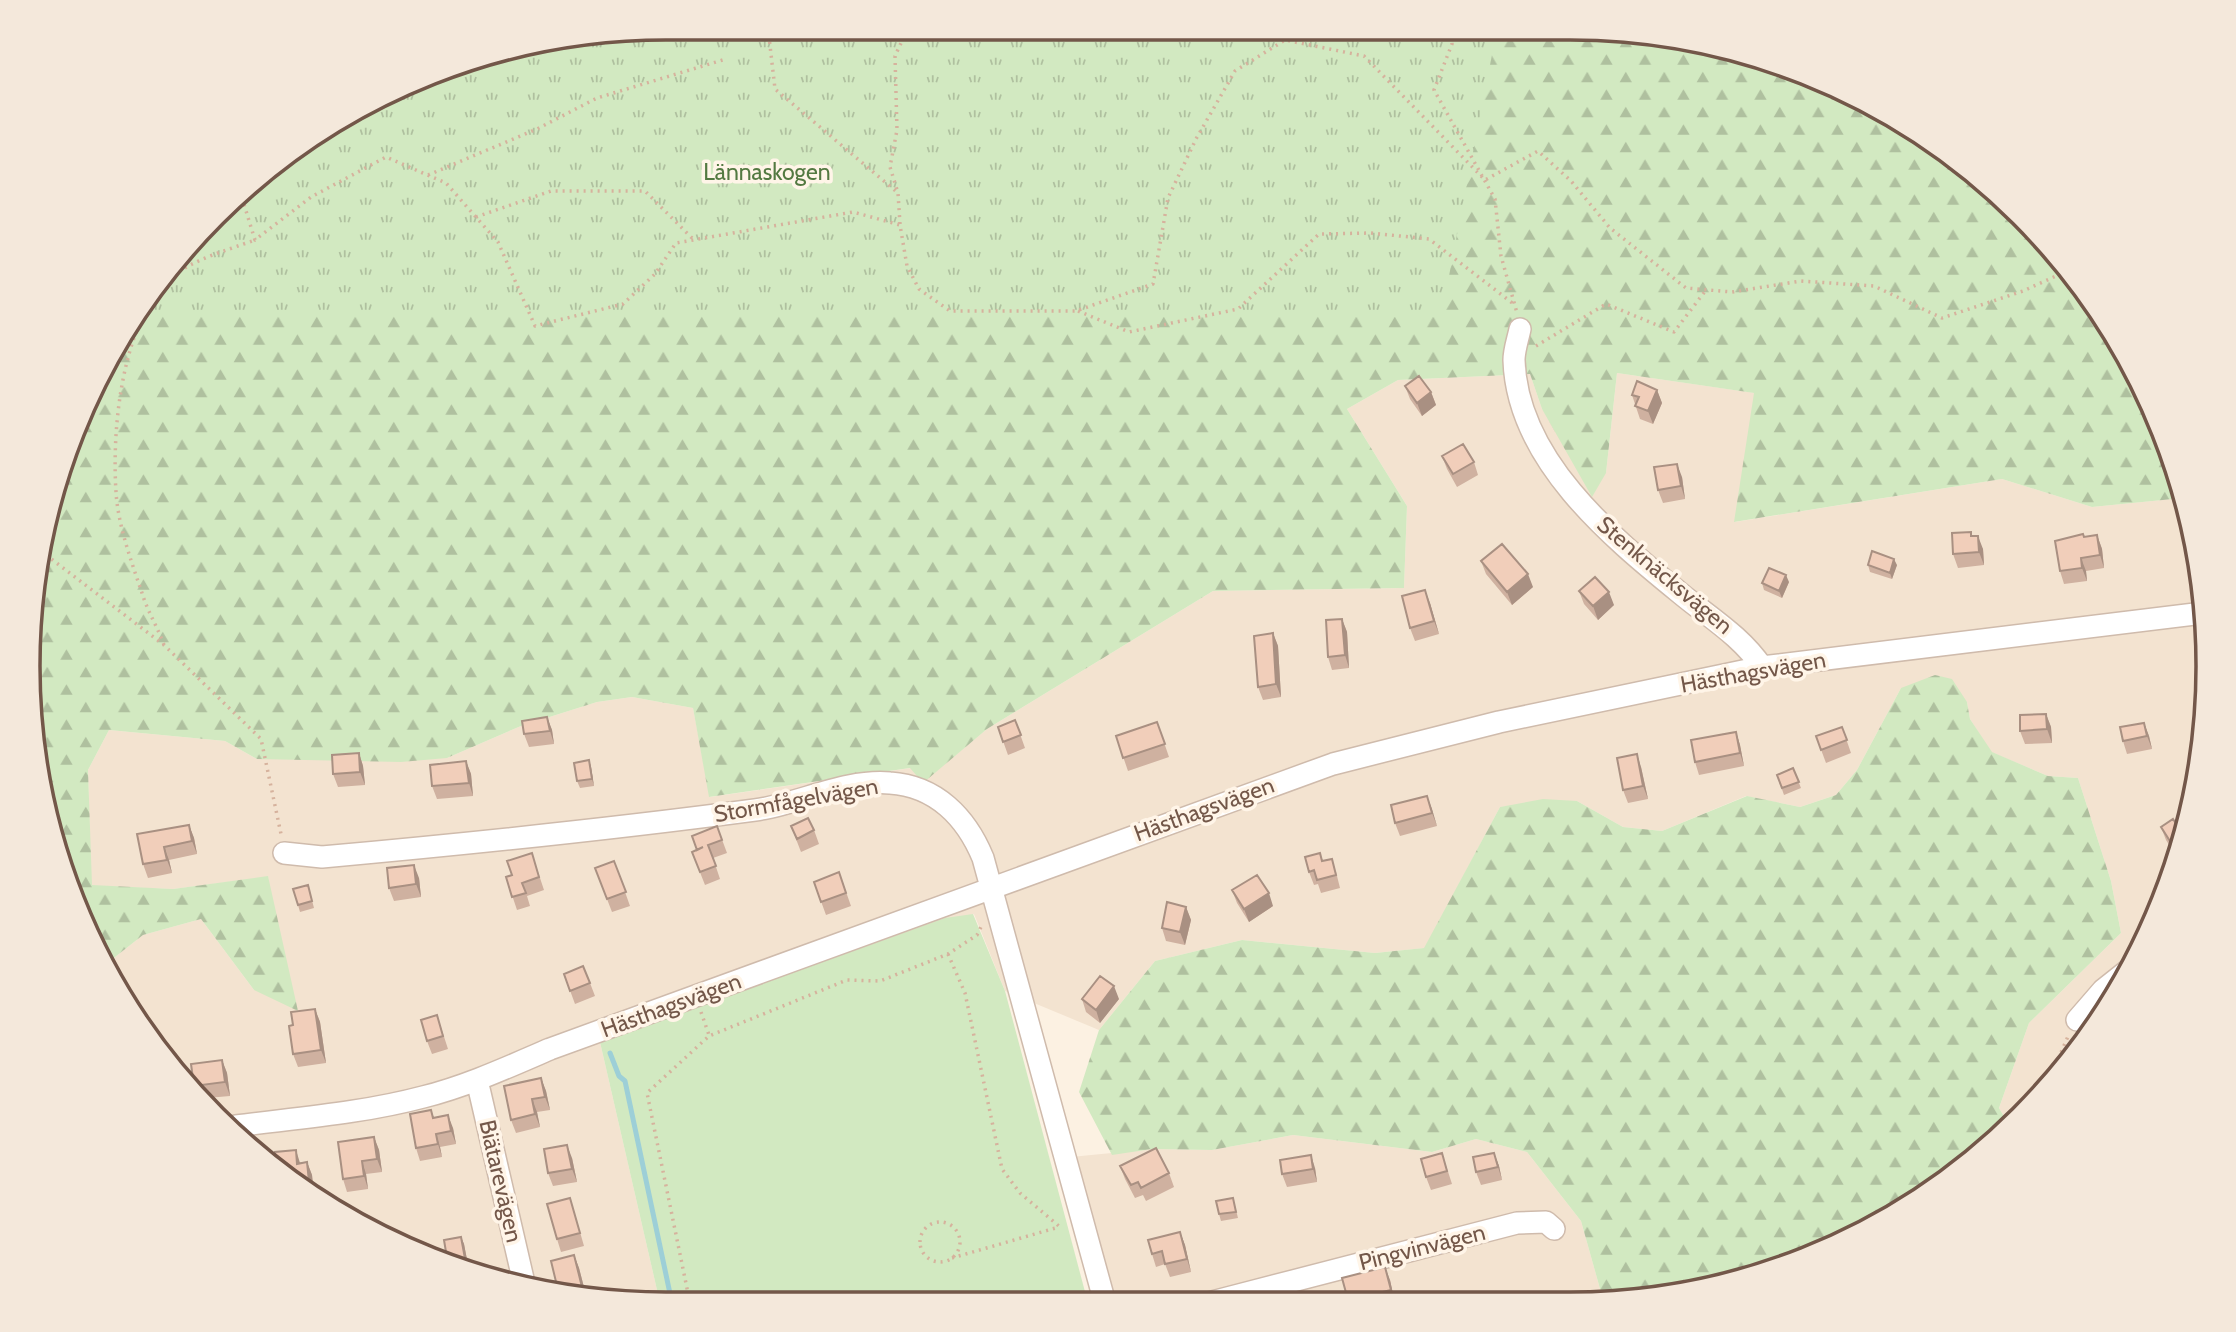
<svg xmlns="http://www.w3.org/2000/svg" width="2236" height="1332" viewBox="0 0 2236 1332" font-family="Cabin,sans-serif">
  <defs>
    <pattern id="forest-firs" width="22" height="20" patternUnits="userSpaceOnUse" patternTransform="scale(1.75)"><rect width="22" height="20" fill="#d2e9c1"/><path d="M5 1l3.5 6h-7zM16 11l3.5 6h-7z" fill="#afc09f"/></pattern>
    <pattern id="park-tufts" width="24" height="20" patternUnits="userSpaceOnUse" patternTransform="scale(1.75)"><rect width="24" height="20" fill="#d2e9c1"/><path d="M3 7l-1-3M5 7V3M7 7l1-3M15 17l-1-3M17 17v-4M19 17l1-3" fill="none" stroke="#afc09f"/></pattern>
  </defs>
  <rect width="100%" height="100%" fill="#fcf1e2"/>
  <path fill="#f3e3d0" d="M1617 373 1755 393 1735 522 2002 479 2092 507 2183 498 2196 542 2208 666 2196 791 2159 911 2100 1021 2009 1125 1999 1108 2029 1023 2121 933 2111 881 2078 778 2048 776 1991 752 1970 719 1967 702 1901 688 1857 770 1836 795 1800 807 1746 796 1662 831 1623 827 1577 801 1500 807 1425 948 1375 953 1242 940 1155 961 1099 1030 1005 991 974 914 600 1042 660 1303H624L461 1270 311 1196 160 1054 110 961 143 935 201 919 254 990 270 893 268 877 173 889 91 886 88 770 109 730 225 741 257 759 447 758 521 726 597 702 632 697 693 708 710 797 911 768 923 782 987 729 1213 591 1404 588 1407 506 1347 409 1398 380 1530 374 1542 409 1606 473Z
    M1293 1135 1432 1152 1476 1139 1527 1152 1581 1221 1604 1303H1114L1071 1157 1152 1149 1212 1150Z"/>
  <path fill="#d2e9c1" d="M973 914 1005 991 1088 1303H660L600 1042 945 918Z"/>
  <path fill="url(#forest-firs)" d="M666 28 1612 29 1775 62 1925 136 2021 215 2101 312 2160 422 2183 498 2092 507 2002 479 1734 522 1754 393 1617 373 1606 473 1592 497 1542 409 1530 374 1398 380 1347 409 1407 506 1404 588 1213 591 987 729 923 783 910 768 709 797 693 708 632 697 597 702 521 726 447 758 401 762 257 759 225 741 109 730 88 770 92 885 173 889 268 876 298 1011 254 990 201 919 143 935 110 961 62 871 28 666 62 461 136 311 278 160 461 62Z
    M1935 675 1952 679 1967 702 1970 719 1992 752 2048 776 2078 778 2111 881 2121 933 2029 1023 1999 1108 2009 1125 1991 1145 1889 1219 1736 1282 1604 1303 1581 1221 1527 1152 1476 1139 1432 1152 1293 1135 1212 1150 1152 1149 1112 1155 1079 1092 1099 1030 1155 961 1242 940 1375 953 1424 948 1500 807 1543 799 1577 801 1623 827 1662 831 1747 796 1800 807 1836 795 1857 770 1901 688Z"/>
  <path fill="url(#park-tufts)" d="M666 28 1497 29 1441 317 134 314 278 160 461 62Z"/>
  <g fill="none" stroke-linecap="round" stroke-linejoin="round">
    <path stroke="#9dcfd7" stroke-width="5" d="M610 1053 619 1076 625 1081 672 1303"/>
    <defs>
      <path id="minor" d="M1520 329C1518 339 1514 350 1514 360 1517 459 1610 536 1680 593 1710 618 1740 635 1762 667
        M284 853 322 857C466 844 611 829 755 810 799 804 845 779 890 783 936 786 966 817 983 858L1105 1303
        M2077 1020 2103 990 2127 971
        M477 1080 524 1283
        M236 1126C298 1118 363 1113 423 1097 467 1086 508 1067 550 1049L1333 764 1499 722 1762 667 2203 613
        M1208 1303 1517 1223 1546 1222 1554 1229"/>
    </defs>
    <use href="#minor" stroke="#cfbbac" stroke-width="24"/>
    <path stroke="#d6b29d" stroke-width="3.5" stroke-dasharray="2 5" stroke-linecap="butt" d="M768 28 775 89 898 193
      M1451 29 1452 44 1434 90 1495 199 1501 256 1517 313
      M428 175 537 129 597 98 726 59
      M242 198 255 240 311 197 386 157 446 183 498 242 535 326 623 304 655 274 676 243 853 212 900 225 907 266 919 289 950 311H1076L1153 284 1168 198 1196 139 1235 71 1285 40 1364 56 1485 180 1538 151 1571 181 1610 228 1686 288 1732 292 1801 281 1874 286 1942 318 2023 291 2067 271
      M476 217 551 191H645L694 240
      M900 224 898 193 890 167 897 130 895 56 908 28
      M1078 311 1129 332 1238 309 1319 234 1371 233 1429 239 1515 305
      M1536 346 1606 304 1674 332 1706 290
      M46 555 164 645 261 739 281 834
      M164 645C158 628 148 612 143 596 132 563 118 526 116 492 112 430 121 343 157 291 176 264 225 251 255 240
      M948 954 965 993 1002 1169 1020 1193 1060 1227
      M701 1012 709 1035
      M2050 1078 2069 1034
      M920 1242a20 20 0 1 1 40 0a20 20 0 1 1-40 0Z
      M952 1258 1059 1227
      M690 1303 647 1093 709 1036 847 980 880 981 948 954 977 935 982 925"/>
    <use href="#minor" stroke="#fff" stroke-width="21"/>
  </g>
  <path fill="#cfb1a0" d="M1405 386 1431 392 1436 405 1422 416 1410 399Z
    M1657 390 1662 403 1653 424 1640 419 1632 395Z
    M1442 456 1474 462 1478 475 1457 487 1447 469Z
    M1682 477 1685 499 1663 503 1658 490Z
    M1971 532 1972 536 1983 549 1984 565 1958 568 1953 554Z
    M2083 534 2084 537 2097 535 2102 549 2104 568 2086 571 2087 581 2064 584 2060 571Z
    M1481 561 1533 587 1512 605 1486 574Z
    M1868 565H1897L1892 579 1870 572Z
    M1789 582 1782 598 1764 590 1762 583Z
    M1579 591 1614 605 1598 620 1584 604Z
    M1430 603 1439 634 1415 641 1410 628Z
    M1342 619 1347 632 1349 668 1332 670 1328 657Z
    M1273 633 1278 646 1281 697 1263 700 1258 687Z
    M2046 714 2051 727 2052 743 2025 744 2020 731Z
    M547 717 552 730 554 744 529 747 524 734Z
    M1015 720 1025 748 1008 755 998 727Z
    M1157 722 1169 757 1128 771 1116 736Z
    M2144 723 2149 736 2152 749 2127 754 2123 741Z
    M1842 727 1851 753 1826 763 1816 736Z
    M1736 732 1740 745 1744 766 1699 775 1695 762Z
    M359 753 363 766 365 785 338 787 333 774Z
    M589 760 591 767 594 786 580 788 577 781Z
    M466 761 471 774 473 796 437 799 432 786Z
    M1641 767 1648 799 1628 803 1623 790Z
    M1793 768 1801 788 1784 795 1777 775Z
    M1427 796 1437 826 1400 836 1395 823Z
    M189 825 194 838 197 854 169 860 172 873 148 878 143 864Z
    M2177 825 2184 831 2176 856 2166 840 2161 827Z
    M717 826 727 853 713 858 720 879 705 885 692 852 696 850Z
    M791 826 814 830 819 844 801 852Z
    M614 861 630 906 612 912 595 868Z
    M1323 861 1336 872 1340 888 1321 893 1318 884 1314 885 1309 872Z
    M536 866 544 890 527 896 530 906 517 910 506 877Z
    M839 872 851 906 826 915 814 882Z
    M419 878 421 897 394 901 389 888Z
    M308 885 314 908 300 912 298 905Z
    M1232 890 1273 906 1249 922 1237 903Z
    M1186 907 1191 920 1185 945 1166 941 1162 928Z
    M564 974 590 983 595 996 575 1004Z
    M1082 999H1119L1100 1023 1086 1012Z
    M315 1009 320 1022 326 1063 298 1067 293 1054V1025Z
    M437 1015 448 1049 432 1054 427 1041Z
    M222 1060 227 1073 230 1096 207 1098 194 1086Z
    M541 1078 546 1091 550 1110 537 1112 540 1127 516 1133 511 1120Z
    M431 1110 434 1118 453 1128 456 1144 440 1147 442 1157 420 1161 416 1148Z
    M374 1137 379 1150 382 1172 366 1174 368 1189 347 1192 343 1179Z
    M1442 1153 1452 1184 1431 1190 1426 1177Z
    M1494 1153 1499 1166 1502 1180 1481 1185 1476 1172Z
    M572 1158 577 1182 553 1186 548 1173Z
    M307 1162 312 1175 314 1195H310L276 1163Z
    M1120 1166 1169 1173 1174 1187 1146 1201 1143 1195 1135 1198 1125 1179Z
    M1315 1168 1317 1182 1287 1187 1282 1174Z
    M1233 1198 1238 1218 1221 1221 1219 1214Z
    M574 1211 584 1246 561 1252 557 1239Z
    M1180 1232 1185 1245 1191 1272 1170 1277 1165 1264 1156 1267 1152 1254Z
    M461 1237 464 1244 469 1270 465 1271 448 1264Z
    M574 1255 579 1268 586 1295 558 1290Z
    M1342 1278 1390 1280 1395 1303H1349Z"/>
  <path fill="#a99082" d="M1657 390 1662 403 1653 424 1648 411Z
    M1431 392 1436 405 1422 416 1417 403Z
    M1677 464 1682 477 1685 499 1681 486Z
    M2097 535 2102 549 2104 568 2100 555Z
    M1978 536 1983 549 1984 565 1979 552Z
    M2081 558 2086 571 2087 581 2082 568Z
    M1894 559 1897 565 1892 579 1890 573Z
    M1528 574 1533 587 1512 605 1507 592Z
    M1786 575 1789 582 1782 598 1779 591Z
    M1425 590 1430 603 1439 634 1434 621Z
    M1609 592 1614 605 1598 620 1593 606Z
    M1342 619 1347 632 1349 668 1345 655Z
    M1273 633 1278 646 1281 697 1276 684Z
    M2046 714 2051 727 2052 743 2047 729Z
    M547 717 552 730 554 744 550 731Z
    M2144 723 2149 736 2152 749 2147 736Z
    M1736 732 1740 745 1744 766 1740 753Z
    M359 753 363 766 365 785 360 772Z
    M1637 754 1641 767 1648 799 1643 786Z
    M589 760 591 767 594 786 592 779Z
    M466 761 471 774 473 796 469 783Z
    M1427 796 1432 809 1437 826 1432 813Z
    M189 825 194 838 197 854 192 841Z
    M164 847 169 860 172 873 167 860Z
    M414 865 419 878 421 897 416 884Z
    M1269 893 1273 906 1249 922 1244 909Z
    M1186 907 1191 920 1185 945 1180 932Z
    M1114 986 1119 999 1100 1023 1096 1010Z
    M315 1009 320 1022 326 1063 321 1050Z
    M222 1060 227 1073 230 1096 225 1082Z
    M541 1078 546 1091 550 1110 545 1097Z
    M532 1099 537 1112 540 1127 535 1114Z
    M448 1115 453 1128 456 1144 451 1131Z
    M436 1134 440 1147 442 1157 438 1144Z
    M374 1137 379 1150 382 1172 377 1159Z
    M567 1145 572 1158 577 1182 572 1169Z
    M296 1150 300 1163 302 1177 297 1164Z
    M1494 1153 1499 1166 1502 1180 1498 1167Z
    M1311 1155 1315 1168 1317 1182 1313 1169Z
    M362 1161 366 1174 368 1189 364 1176Z
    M307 1162 312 1175 314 1195 309 1182Z
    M1180 1232 1185 1245 1191 1272 1187 1259Z
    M461 1237 464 1244 469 1270 466 1264Z
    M574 1255 579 1268 586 1295 582 1287Z
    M1385 1267 1390 1280 1395 1303 1391 1290Z"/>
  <path fill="#f1ceba" stroke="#a99082" stroke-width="2" d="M1419 376 1431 392 1417 403 1405 386Z
    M1637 381 1657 390 1648 411 1635 406 1639 397 1632 395Z
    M1463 444 1474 462 1453 474 1442 456Z
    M1677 464 1681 486 1658 490 1654 467Z
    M1971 532V536H1978L1979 552 1953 554 1952 533Z
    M2083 534 2084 537 2097 535 2100 555 2081 558 2082 568 2060 571 2055 541Z
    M1502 544 1528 574 1507 592 1481 561Z
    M1872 551 1894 559 1890 573 1868 565Z
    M1769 568 1786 575 1779 591 1762 583Z
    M1595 577 1609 592 1593 606 1579 591Z
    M1425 590 1434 621 1410 628 1402 596Z
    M1342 619 1345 655 1328 657 1326 620Z
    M1273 633 1276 684 1258 687 1254 636Z
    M2046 714 2047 729 2020 731V715Z
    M547 717 550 731 524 734 522 721Z
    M1015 720 1021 735 1003 742 998 727Z
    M1157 722 1165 744 1123 758 1116 736Z
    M2144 723 2147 736 2123 741 2120 727Z
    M1842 727 1847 740 1821 750 1816 736Z
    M1736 732 1740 753 1695 762 1691 740Z
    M359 753 360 772 333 774 332 755Z
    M1637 754 1643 786 1623 790 1617 758Z
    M589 760 592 779 577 781 574 763Z
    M466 761 469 783 432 786 430 765Z
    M1793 768 1799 782 1782 788 1777 775Z
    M1427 796 1432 813 1395 823 1391 805Z
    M808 818 814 830 797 839 791 826Z
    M2173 819 2177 825 2180 823 2184 831 2177 852 2161 827Z
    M189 825 192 841 164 847 167 860 143 864 137 834Z
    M717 826 722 840 708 845 716 866 700 872 692 852 703 847 697 850 692 836Z
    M532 853 539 877 522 883 526 893 512 897 506 877 512 875 507 861Z
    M1320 853 1322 861 1332 859 1336 875 1317 880 1314 870 1309 872 1305 857Z
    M614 861 626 892 607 899 595 868Z
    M414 865 416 884 389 888 387 868Z
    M839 872 846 893 821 902 814 882Z
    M1257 875 1269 893 1244 909 1232 890Z
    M308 885 312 901 298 905 293 889Z
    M1167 902 1186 907 1180 932 1162 928Z
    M583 966 590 983 570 991 564 974Z
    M1100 976 1114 986 1096 1010 1082 999Z
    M315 1009 321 1050 293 1054 289 1026 293 1025 291 1012Z
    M437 1015 443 1036 427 1041 421 1020Z
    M222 1060 225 1082 194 1086 191 1064Z
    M541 1078 545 1097 532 1099 535 1114 511 1120 504 1086Z
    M431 1110 433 1118 448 1115 451 1131 436 1134 438 1144 416 1148 410 1114Z
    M374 1137 377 1159 362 1161 364 1176 343 1179 338 1142Z
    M567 1145 572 1169 548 1173 544 1149Z
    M1156 1148 1169 1173 1141 1188 1138 1182 1131 1185 1120 1166Z
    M296 1150 297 1164 307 1162 309 1182 299 1183 300 1185 276 1163 275 1152Z
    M1442 1153 1447 1171 1426 1177 1421 1159Z
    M1494 1153 1498 1167 1476 1172 1473 1157Z
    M1311 1155 1313 1169 1282 1174 1280 1160Z
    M570 1198 580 1233 557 1239 547 1204Z
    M1233 1198 1236 1212 1219 1214 1216 1201Z
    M1180 1232 1187 1259 1165 1264 1162 1251 1152 1254 1148 1240Z
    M461 1237 466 1264 453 1266 448 1264 444 1240Z
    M574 1255 582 1287 566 1291 558 1290 551 1261Z
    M1385 1267 1391 1290 1348 1300 1342 1278Z"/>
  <g text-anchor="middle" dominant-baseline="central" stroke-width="7" stroke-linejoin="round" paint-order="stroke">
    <g font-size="23" fill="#537941" stroke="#fff5e8">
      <text x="767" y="172">Lännaskogen</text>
    </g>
    <g font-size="23" fill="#735749" stroke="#fff5e8">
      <text transform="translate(1665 575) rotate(40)">Stenknäcksvägen</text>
      <text transform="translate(1753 672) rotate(-10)">Hästhagsvägen</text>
      <text transform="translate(796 800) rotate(-10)">Stormfågelvägen</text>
      <text transform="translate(1204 809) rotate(-20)">Hästhagsvägen</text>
      <text transform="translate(671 1005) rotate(-20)">Hästhagsvägen</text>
      <text transform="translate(501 1181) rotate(77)">Biätarevägen</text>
      <text transform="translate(1422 1247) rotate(-14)">Pingvinvägen</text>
    </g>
  </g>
  <path d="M0 0H2236V1332H0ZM666 40H1570A626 626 0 0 1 2196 666V666A626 626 0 0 1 1570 1292H666A626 626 0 0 1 40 666V666A626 626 0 0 1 666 40Z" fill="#f4e8db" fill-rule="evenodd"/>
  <path fill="none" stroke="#735749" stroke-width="3.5" d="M666 40H1570A626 626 0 0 1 2196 666V666A626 626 0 0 1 1570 1292H666A626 626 0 0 1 40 666V666A626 626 0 0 1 666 40Z"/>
</svg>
